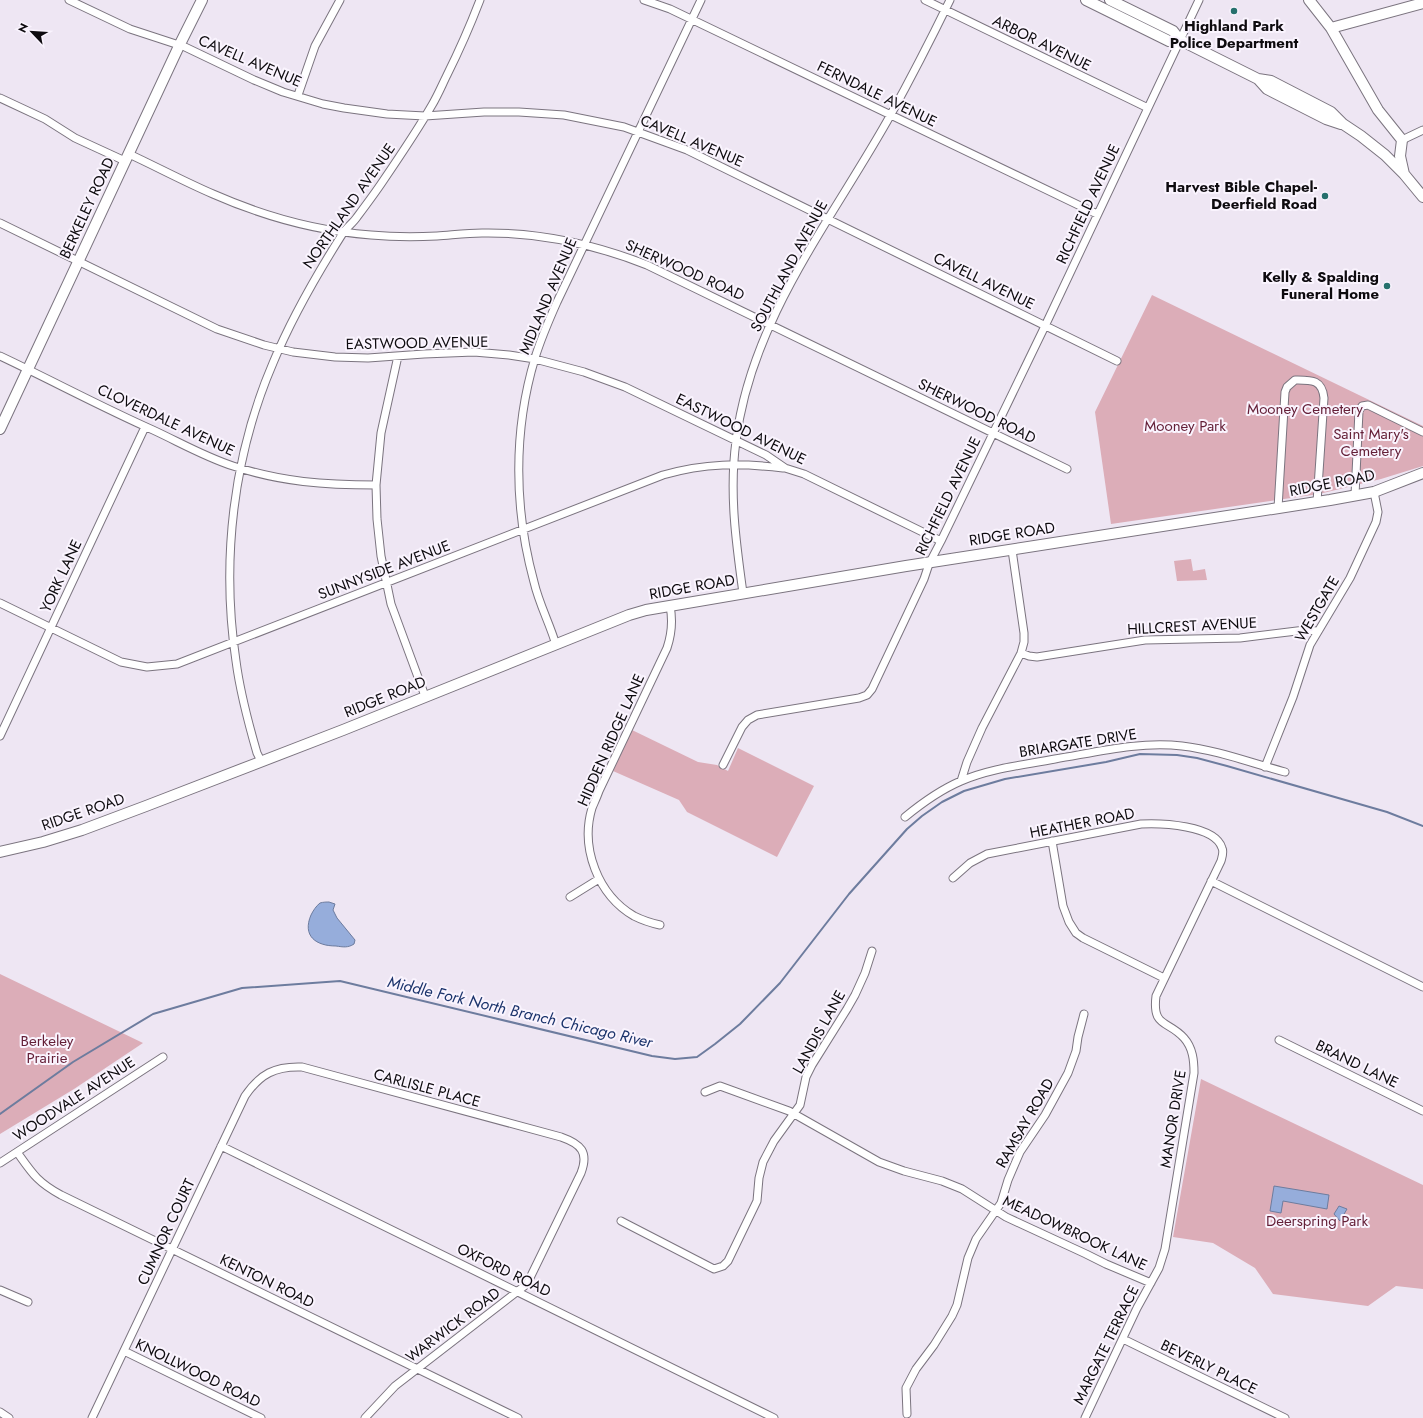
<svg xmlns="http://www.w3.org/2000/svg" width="1423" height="1418" viewBox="0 0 1423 1418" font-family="Jost,sans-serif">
  <rect width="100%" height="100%" fill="#eee6f3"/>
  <path fill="#dcadb8" d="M1152 295 1423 426V466L1381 479 1319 494 1111 524 1095 412Z
    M1191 559 1193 571 1205 569 1207 580 1177 581 1174 561Z
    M632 730 698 762 717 765 728 771 738 748 814 786 777 857 687 812 679 800 613 771Z
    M0 974 143 1043 74 1089 0 1134Z
    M1201 1079 1423 1185V1289L1396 1286 1368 1306 1273 1294 1255 1268 1213 1243 1173 1237Z"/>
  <path fill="#96addb" stroke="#6d7c9e" d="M329 902 335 904 333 910 337 918 355 940 354 944C348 948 343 947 336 946 316 946 302 936 311 915 313 911 316 906 320 903 323 902 327 902 329 902Z
    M1274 1186 1329 1195 1327 1209 1283 1201 1281 1213 1270 1211Z
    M1339 1206 1347 1209 1340 1221 1334 1214Z"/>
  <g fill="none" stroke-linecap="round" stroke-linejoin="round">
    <path stroke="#6d7c9e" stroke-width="2" d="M0 1114 73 1062 153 1014 242 988 340 981 652 1056 675 1059 697 1057 715 1044 740 1024 780 983 849 894 907 829 922 816 942 802 964 791 1005 779 1106 762 1140 754 1177 755 1197 758 1227 766 1387 812 1423 826"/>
    <defs>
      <path id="street" d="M69 0 130 29 185 47 254 80 283 92 323 104 344 108 387 114 425 116 484 112H519L564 115 624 127 687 150 1117 361
        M644 0 670 9 1097 214
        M925 0 1148 108
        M298 95 315 46 340 0
        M0 98 45 119 75 138 125 161
        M1402 140 1423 130
        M129 154C157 167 185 182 213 194 263 216 317 231 371 235 393 237 415 237 437 236 452 235 467 233 482 233 540 232 594 244 647 265L1067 469
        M0 223 217 329 264 345 293 352 335 357 368 358 424 354 474 352 509 355 535 359 584 372 625 387 766 455 785 468 804 474 941 541
        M0 356C51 380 101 407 153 430 179 442 205 457 233 466 281 482 325 485 376 485
        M398 356 381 433 376 485 377 519 381 556 391 604 425 696
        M1355 495 1359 411 1362 406 1368 405 1423 432
        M1278 508 1285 392 1287 387 1295 380C1311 380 1322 379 1324 398L1317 502
        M743 593C736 543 729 492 736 441 751 319 832 220 890 116 911 78 931 39 950 0
        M0 603 121 662 147 667 177 664 663 475C705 463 740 463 783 468
        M556 645C550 624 539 604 534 582 514 509 513 431 535 358 541 338 549 320 557 302L701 0
        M1021 653 1029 656 1037 657 1145 640 1240 638 1305 630 1317 631
        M0 736 145 427
        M261 761 257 753C248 722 240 692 236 661 221 561 233 456 273 363 292 317 317 274 343 233 347 227 353 223 357 217 366 205 375 193 383 181 400 156 417 131 432 105 438 95 442 85 447 75 459 51 470 26 480 0
        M723 765 742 727 748 720 757 715 859 698 867 695 872 689 924 579 929 564 941 541 1045 326 1199 0
        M1265 767 1293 697 1310 645 1350 578 1376 522 1378 512 1374 492
        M961 781 967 762 982 728 1021 653 1024 642V633L1012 550
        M905 817C922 803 940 790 961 781 991 768 1024 765 1055 759 1097 752 1140 741 1182 746 1217 750 1251 763 1285 772
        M1052 841 1063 906 1069 922 1076 933 1083 938 1164 978
        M953 878 970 863 987 854 1141 824C1161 823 1215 825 1222 848 1224 852 1222 857 1221 861L1156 996C1152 1028 1168 1020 1184 1038 1193 1048 1194 1061 1194 1073L1165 1249 1159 1268 1137 1308 1085 1418
        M1211 881 1423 987
        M570 897 599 879
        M660 925C651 923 642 920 634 916 598 895 580 848 592 808 594 803 597 797 599 791L667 648C672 633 673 621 670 606
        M1279 1040 1423 1111
        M705 1092 720 1086 789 1111 879 1162 904 1171 942 1181 962 1189 1006 1217 1086 1254 1106 1264 1151 1283
        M221 1146 774 1418
        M17 1152C32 1173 37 1182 61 1195L518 1418
        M0 1163 163 1057
        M621 1221 714 1269 723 1266 728 1261 757 1201 759 1178 763 1162 774 1141 800 1105 806 1077 812 1065 847 1009 855 995 865 973 872 951
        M0 1290 28 1302
        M1123 1339 1285 1418
        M124 1351 261 1418
        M0 1412 9 1418
        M907 1414 906 1388 916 1369 934 1345 952 1316 957 1305 968 1258 976 1239 1001 1203 1008 1180 1020 1152 1045 1115 1068 1073 1076 1051 1078 1037 1084 1014
        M92 1418 245 1096C260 1074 275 1066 302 1067L561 1137C581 1144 589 1152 581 1173L527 1284 395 1386 365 1418"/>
      <path id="secondary" d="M1086 0 1169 41 1180 40
        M1110 0 1173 31 1180 40 1258 79 1271 81 1331 112 1343 124 1361 136 1385 155 1404 174 1423 197
        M1309 0 1331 28 1378 110 1402 140 1400 156 1404 174
        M1331 28 1423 3
        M1258 79 1267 89 1326 119 1341 124
        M0 429 179 46 202 0
        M0 852 43 842 82 830 146 806 343 730 629 615 646 610 906 566 1330 500 1374 492 1423 473"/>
    </defs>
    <use href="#street" stroke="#7b747f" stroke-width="9"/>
    <use href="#secondary" stroke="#7b747f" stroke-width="12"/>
    <use href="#street" stroke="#fff" stroke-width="7"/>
    <use href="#secondary" stroke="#fff" stroke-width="10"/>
  </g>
  <g fill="#26706d" stroke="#faf4fe" stroke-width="1.5">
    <circle cx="1234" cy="11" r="4"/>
    <circle cx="1325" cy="196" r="4"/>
    <circle cx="1387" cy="286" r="4"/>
  </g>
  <g text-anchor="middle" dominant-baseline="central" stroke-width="4" stroke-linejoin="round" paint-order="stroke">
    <g font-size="15" font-weight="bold" fill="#0e0b0f" stroke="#faf4fe" text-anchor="end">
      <text x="1234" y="26" text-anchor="middle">Highland Park<tspan x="1234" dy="17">Police Department</tspan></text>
      <text x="1317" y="187">Harvest Bible Chapel-<tspan x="1317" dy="17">Deerfield Road</tspan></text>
      <text x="1379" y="277">Kelly &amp; Spalding<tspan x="1379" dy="17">Funeral Home</tspan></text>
    </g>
    <g font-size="15" fill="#0e0b0f" stroke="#faf4fe">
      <text transform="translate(1042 43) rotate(26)">ARBOR AVENUE</text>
      <text transform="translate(250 61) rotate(23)">CAVELL AVENUE</text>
      <text transform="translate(877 94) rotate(26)">FERNDALE AVENUE</text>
      <text transform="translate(692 141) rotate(23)">CAVELL AVENUE</text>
      <text transform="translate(1088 204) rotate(-65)">RICHFIELD AVENUE</text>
      <text transform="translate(349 206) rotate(-55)">NORTHLAND AVENUE</text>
      <text transform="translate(87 208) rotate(-65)">BERKELEY ROAD</text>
      <text transform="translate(789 266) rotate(-62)">SOUTHLAND AVENUE</text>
      <text transform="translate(685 270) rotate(24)">SHERWOOD ROAD</text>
      <text transform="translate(984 281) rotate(26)">CAVELL AVENUE</text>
      <text transform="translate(548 296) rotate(-67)">MIDLAND AVENUE</text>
      <text transform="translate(417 343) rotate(-1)">EASTWOOD AVENUE</text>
      <text transform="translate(977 411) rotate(26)">SHERWOOD ROAD</text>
      <text transform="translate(166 420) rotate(25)">CLOVERDALE AVENUE</text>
      <text transform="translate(741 429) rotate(26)">EASTWOOD AVENUE</text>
      <text transform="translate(1332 483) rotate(-11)">RIDGE ROAD</text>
      <text transform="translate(948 496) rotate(-64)">RICHFIELD AVENUE</text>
      <text transform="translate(1012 534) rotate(-9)">RIDGE ROAD</text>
      <text transform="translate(384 570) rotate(-21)">SUNNYSIDE AVENUE</text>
      <text transform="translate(61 576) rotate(-65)">YORK LANE</text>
      <text transform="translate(692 587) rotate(-10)">RIDGE ROAD</text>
      <text transform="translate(1317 609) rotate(-60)">WESTGATE</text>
      <text transform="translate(1192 626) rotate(-3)">HILLCREST AVENUE</text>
      <text transform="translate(385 697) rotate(-22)">RIDGE ROAD</text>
      <text transform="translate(611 740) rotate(-66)">HIDDEN RIDGE LANE</text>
      <text transform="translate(1078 743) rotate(-9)">BRIARGATE DRIVE</text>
      <text transform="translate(83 812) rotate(-19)">RIDGE ROAD</text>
      <text transform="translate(1082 823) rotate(-11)">HEATHER ROAD</text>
      <text transform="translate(819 1032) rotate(-61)">LANDIS LANE</text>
      <text transform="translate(1357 1064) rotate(26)">BRAND LANE</text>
      <text transform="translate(427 1088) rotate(15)">CARLISLE PLACE</text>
      <text transform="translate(74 1099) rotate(-33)">WOODVALE AVENUE</text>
      <text transform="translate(1173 1119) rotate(-81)">MANOR DRIVE</text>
      <text transform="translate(1025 1123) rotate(-60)">RAMSAY ROAD</text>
      <text transform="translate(166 1232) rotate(-65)">CUMNOR COURT</text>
      <text transform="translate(1075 1233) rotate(25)">MEADOWBROOK LANE</text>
      <text transform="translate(504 1270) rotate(26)">OXFORD ROAD</text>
      <text transform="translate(267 1281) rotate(26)">KENTON ROAD</text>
      <text transform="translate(453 1325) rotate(-37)">WARWICK ROAD</text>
      <text transform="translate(1106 1345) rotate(-64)">MARGATE TERRACE</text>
      <text transform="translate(1209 1367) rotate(26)">BEVERLY PLACE</text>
      <text transform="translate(198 1373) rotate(26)">KNOLLWOOD ROAD</text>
    </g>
    <g font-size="15" fill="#631e36" stroke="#faf4fe">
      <text x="1305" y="409">Mooney Cemetery</text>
      <text x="1185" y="426">Mooney Park</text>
      <text x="1371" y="434">Saint Mary's<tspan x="1371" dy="17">Cemetery</tspan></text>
      <text x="47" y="1041">Berkeley<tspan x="47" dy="17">Prairie</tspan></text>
      <text x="1317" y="1221">Deerspring Park</text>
    </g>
    <g font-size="16" font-style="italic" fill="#1c346c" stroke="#faf4fe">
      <text transform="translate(520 1012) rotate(13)">Middle Fork North Branch Chicago River</text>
    </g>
  </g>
  <g transform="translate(32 32) rotate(295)" stroke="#faf4fe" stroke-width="3" paint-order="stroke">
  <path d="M0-3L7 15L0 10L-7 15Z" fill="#0e0b0f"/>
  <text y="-6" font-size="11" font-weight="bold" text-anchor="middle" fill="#0e0b0f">N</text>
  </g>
</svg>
